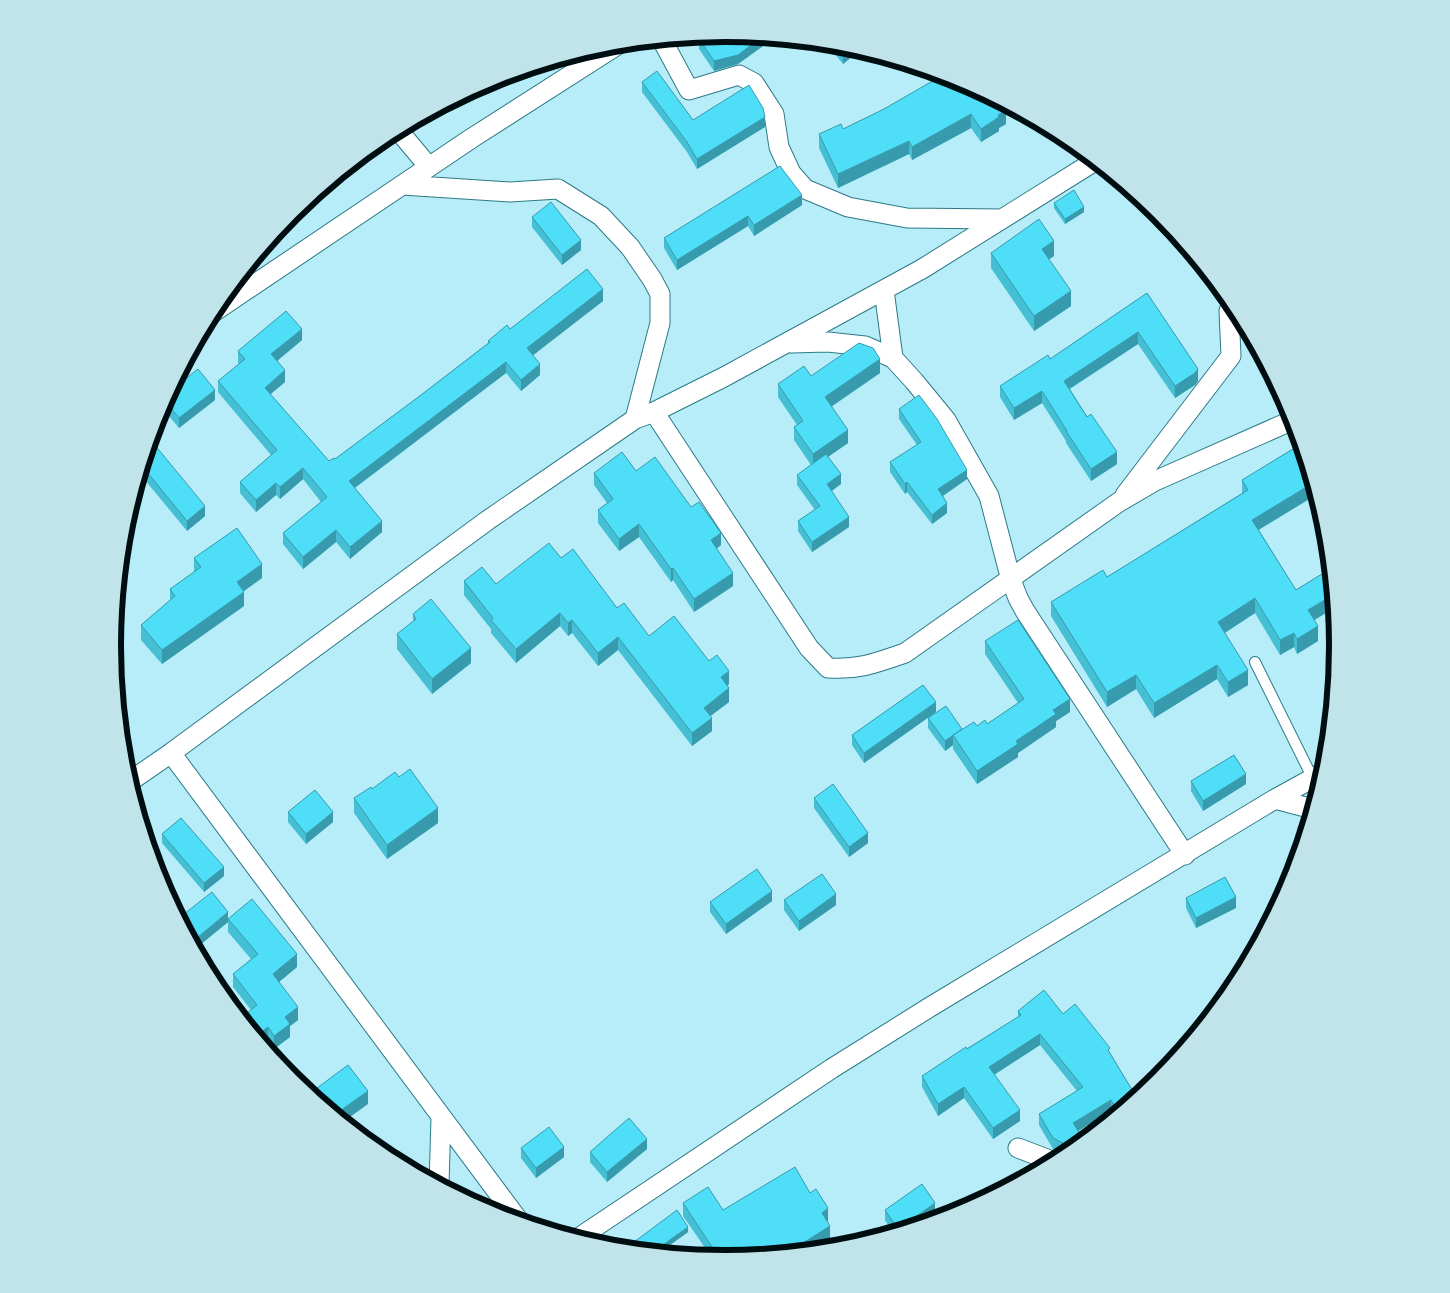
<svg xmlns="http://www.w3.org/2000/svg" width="1450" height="1293" viewBox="0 0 1450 1293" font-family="'Public Sans',sans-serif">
  <rect width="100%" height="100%" fill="#b6edf8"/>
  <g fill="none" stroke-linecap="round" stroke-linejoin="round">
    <defs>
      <path id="service" d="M1255 662 1313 779"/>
      <path id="minor" d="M662 40 689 90 739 75 754 83 774 114 779 147 791 173 805 189 848 207 907 218 1002 219
        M398 130 429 167
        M402 185 510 192 558 189 601 216 630 247 652 279 660 294V323L635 419
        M884 290 893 358
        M212 313 472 138 619 44
        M791 343 828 342 865 346 893 358 914 381 946 420 989 496 1011 580 1018 598 1025 611 1185 855
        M654 412 809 648 828 668C859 670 876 663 905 653L1119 502 1155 481 1293 420
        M1125 495 1231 356 1229 311 1232 303
        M171 753 519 1221
        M129 782 171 753 488 520 635 419 654 412 724 377 922 269 1095 161
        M1275 799 1313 809
        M1018 1148 1055 1162
        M439 1185 441 1117
        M577 1239 831 1069 930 1007 1275 799 1324 772"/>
    </defs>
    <use href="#service" stroke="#2c7a88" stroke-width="12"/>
    <use href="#minor" stroke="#2c7a88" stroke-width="21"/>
    <use href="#service" stroke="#fff" stroke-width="10"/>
    <use href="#minor" stroke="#fff" stroke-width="19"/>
  </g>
  <path fill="#44bfd4" d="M770 38V41L738 64 714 71 699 49V39Z
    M827 44 845 46 860 50 843 64Z
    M943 75 1006 124 999 128V131L981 142 971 128 912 160 909 154 838 188 819 148V134L843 129 884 109Z
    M642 82 693 120 765 127 697 169 687 152 642 92Z
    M780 166 802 205 754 236 748 226 677 270 664 248V238Z
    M1054 203 1084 212 1065 224 1054 208Z
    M532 217 581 250 562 265 532 227Z
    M991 253 1054 256 1049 259 1071 306 1034 331 991 268Z
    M1147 293 1198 381 1195 385 1175 398 1138 344 1070 389 1117 464 1091 481 1066 443V441L1042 403 1014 420 1000 397V386L1050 359Z
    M603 301 532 355 540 375 521 391 506 373 355 488 382 532 350 559 336 542 303 569 283 544V533L321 502 303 479 280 499 276 495 256 512 240 493V482L271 455 218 392V381L239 364 238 363V351L302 340 277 361 285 382 270 394 329 461 335 459 421 395 488 343V341L510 329Z
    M880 373 832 406 848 443 828 457 841 484 832 491 849 527 812 552 798 531V521L815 510 797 485V475L811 465 794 440V427L797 425 778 397V384L811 376Z
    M215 400 179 428 162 408 165 401Z
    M899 409 967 479 943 496 947 513 932 524 907 492 905 494 890 472V462L917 445 899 419Z
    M1301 444 1259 530 1296 590 1330 569 1334 608 1314 620 1318 641 1297 654 1294 647 1280 655 1255 613 1225 633 1248 685 1228 697 1217 679 1154 718 1136 689 1107 707 1051 616V602L1107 577 1242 493V480Z
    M147 450 205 516 187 531 140 474Z
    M636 471 691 507 721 545 716 549 733 586 694 612 673 580 671 582 639 537 619 551 598 523V510L607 503 594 485V473Z
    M194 558 262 578 244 591V606L162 664 141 640V625L170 600V589L194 572Z
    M561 558 649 636 709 661 729 684 727 686 729 702 710 716 712 731 692 746 618 650 598 666 572 633 568 636 560 626 516 663 491 633V629L464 595V581L496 584Z
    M413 614 471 663 432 694 397 649V634L413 622Z
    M985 641 1070 712 1056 721V727L1018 753V757L977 784 953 749V745L945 751 928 728V718L962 730 987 724 1018 703 985 654Z
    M936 712 864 763 852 745V735Z
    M399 777 438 823 387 859 354 813V798L372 789Z
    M1191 781 1246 784 1203 811 1191 791Z
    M814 798 868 843 849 857 814 808Z
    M288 812 333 822 306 844 288 822Z
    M162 834 224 876 204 892 162 843Z
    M1186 898 1236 908 1196 928 1186 908Z
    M784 900 836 905 799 931 784 910Z
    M772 901 726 934 710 912V902Z
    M228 918 297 967 279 982 298 1020 290 1026V1037L274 1049 268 1040 251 1010 233 987V974L251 959 228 932V922L195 949Z
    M1018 1011 1063 1014 1110 1053 1137 1098 1114 1116 1111 1111 1078 1131 1084 1141 1064 1157 1063 1155 1053 1149 1039 1125V1114L1077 1091 1040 1045 994 1075 1020 1121 993 1139 964 1098 938 1116 922 1087V1076L1018 1017Z
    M521 1148 564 1157 536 1178 521 1158Z
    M647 1149 607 1182 590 1162V1152Z
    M683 1203 723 1210 828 1221H827L830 1238 725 1259 712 1258 683 1216Z
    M885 1210 935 1213 918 1225 893 1233 885 1220Z
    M688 1232 659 1253 636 1251 634 1248V1242Z"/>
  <path fill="#379bad" d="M762 37 770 38V41L738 64 714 71V61Z
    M852 48 860 50 843 64V55Z
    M1006 110V124L999 128V131L981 142V129L998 115Z
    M971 114V128L912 160V147Z
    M765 117V127L697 169V159Z
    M909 141V154L838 188V174Z
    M802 195V205L754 236V225Z
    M1084 207V212L1065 224V219Z
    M748 216V226L677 270V260Z
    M581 240V250L562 265V255Z
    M1054 241V256L1042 264V249Z
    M603 289V301L527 360V348Z
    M1071 291V306L1034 331V316Z
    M302 329V340L271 366V354Z
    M1138 332V344L1064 392V381Z
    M880 359V373L825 411V397Z
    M506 362V373L349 492V481Z
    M540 364V375L521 391V380Z
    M1198 369V381L1195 385 1175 398V386Z
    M285 370V382L265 399V388Z
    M215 390V400L179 428V418Z
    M1042 391V403L1014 420V408Z
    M848 430V443L813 467V454Z
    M1117 452V464L1091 481V469Z
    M303 468V479L280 499V487Z
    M967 470V479L938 499V489Z
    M841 474V484L827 494V484Z
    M907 482V492L905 494V484Z
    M276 483V495L256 512V500Z
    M1313 483 1316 495 1252 534V520Z
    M947 503V513L932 524V515Z
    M205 506V516L187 531V521Z
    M849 517V527L812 552V542Z
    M382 521V532L350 559V547Z
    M639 524V537L619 551V539Z
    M336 530V542L303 569V557Z
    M721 533V545L711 553V540Z
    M262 564V578L237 596V582Z
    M673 568V580L671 582V569Z
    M733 573V586L694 612V599Z
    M244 592V606L162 664V650Z
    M1333 595 1334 608 1308 624V610Z
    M1255 598V613L1218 637V622Z
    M560 613V626L516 663V649Z
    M572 620V633L568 636V623Z
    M1318 626V641L1297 654V639Z
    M1294 633V647L1280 655V640Z
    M618 637V650L598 666V653Z
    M471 648V663L432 694V679Z
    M1217 665V679L1154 718V703Z
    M1248 670V685L1228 697V682Z
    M729 671V684L721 691V677Z
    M1136 675V689L1107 707V692Z
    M729 688V702L704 721V708Z
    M1070 699V712L1056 721V727L1018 753V757L977 784V771L1053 710Z
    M936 702V712L864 763V753Z
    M712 718V731L692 746V733Z
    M953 735V745L945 751V741Z
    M1246 774V784L1203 811V801Z
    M438 808V823L387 859V845Z
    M333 812V822L306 844V834Z
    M868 833V843L849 857V847Z
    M224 867V876L204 892V883Z
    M772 891V901L726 934V924Z
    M836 894V905L799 931V921Z
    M1236 897V908L1196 928V918Z
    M228 912V922L195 949 192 942Z
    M297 954V967L273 987V974Z
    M298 1007V1020L290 1026V1037L274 1049V1036L285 1017Z
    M268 1027V1040L262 1044 256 1036Z
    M1040 1034V1045L989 1078V1067Z
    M964 1087V1098L938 1116V1104Z
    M368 1091V1104L343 1122 334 1115Z
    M1111 1100V1111L1073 1134V1123Z
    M1020 1110V1121L993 1139V1128Z
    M647 1139V1149L607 1182V1172Z
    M1084 1140V1141L1066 1155V1151Z
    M564 1147V1157L536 1178V1168Z
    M935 1203V1213L918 1225 898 1231V1229Z
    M828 1208V1221L822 1225V1213Z
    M830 1226V1238L810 1251 787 1253Z
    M688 1227V1232L659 1253 653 1252Z"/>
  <path fill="#4fdef7" stroke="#379bad" d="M725 34 762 37 738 55 714 61 699 39 705 36Z
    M835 45 845 46 852 48 843 55Z
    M657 71 693 120 749 85 763 108 765 117 697 159 687 142 642 82Z
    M943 75 960 81 1001 102 1006 110 998 115 999 117 981 129 971 114 912 147 909 141 838 174 819 134 841 124 843 129 884 109Z
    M780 166 802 195 754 225 748 216 677 260 664 238Z
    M1074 190 1084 207 1065 219 1054 203Z
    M551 202 581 240 562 255 532 217Z
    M1039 219 1054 241 1042 249 1071 291 1034 316 991 253Z
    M587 269 603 289 527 348 540 364 521 380 506 362 349 481 382 521 350 547 336 530 303 557 283 533 327 497 303 468 280 487 276 483 256 500 240 482 277 450 218 381 245 359 238 351 286 311 302 329 271 354 285 370 265 388 329 461 334 458 335 459 421 395 490 342 488 341 507 325 510 329Z
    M1147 293 1198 369 1195 373 1175 386 1138 332 1064 381 1087 417 1091 414 1117 452 1091 469 1066 431H1067L1042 391 1014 408 1000 386 1048 355 1050 359Z
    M859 343 873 348 880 359 825 397 848 430 813 454 794 427 803 421 778 384 804 366 811 376Z
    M198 369 215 390 179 418 165 401 170 391Z
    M919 395 937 419 967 470 938 489 947 503 932 515 907 482 905 484 890 462 921 442 899 409Z
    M154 444 205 506 187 521 142 466 147 450Z
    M1301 444 1313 483 1252 520 1296 590 1330 569 1333 595 1308 610 1318 626 1297 639 1294 633 1280 640 1255 598 1218 622 1248 670 1228 682 1217 665 1154 703 1136 675 1107 692 1051 602 1103 570 1107 577 1248 490 1242 480Z
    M622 452 636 471 655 457 691 507 699 502 721 533 711 540 733 573 694 599 673 568 671 569 639 524 619 539 598 510 613 499 594 473Z
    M826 454 841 474 827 484 849 517 812 542 798 521 820 506 797 475Z
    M237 528 262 564 237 582 244 592 162 650 141 625 175 596 170 589 201 567 194 558Z
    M549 543 561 558 573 549 617 608 624 603 649 636 674 616 709 661 717 655 729 671 721 677 729 688 704 708 712 718 692 733 618 637 598 653 572 620 568 623 560 613 516 649 491 620 493 618 464 581 482 567 496 584Z
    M431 599 471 648 432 679 397 634 416 619 413 614Z
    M1018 620 1070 699 1053 710 1056 714 1016 741 1018 744 977 771 953 735 974 722 977 726 985 720 987 724 1024 699 985 641Z
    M923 685 936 702 864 753 852 735Z
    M946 706 962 729 945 741 928 718Z
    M1234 755 1246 774 1203 801 1191 781Z
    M410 769 438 808 387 845 354 798 371 787 372 789 395 772 399 777Z
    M833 784 868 833 849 847 814 798Z
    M315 790 333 812 306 834 288 812Z
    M181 818 224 867 204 883 162 834Z
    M757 869 772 891 726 924 710 902Z
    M822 874 836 894 799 921 784 900Z
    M1225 877 1236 897 1196 918 1186 898Z
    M212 892 228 912 192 942 179 918Z
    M252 899 297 954 273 974 298 1007 285 1017 290 1024 274 1036 268 1027 256 1036 241 1018 257 1005 233 974 258 954 228 919Z
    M1044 990 1063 1014 1075 1004 1110 1048 1108 1050 1137 1098 1118 1112 1111 1100 1073 1123 1084 1140 1066 1151 1063 1143 1053 1138 1039 1114 1083 1087 1040 1034 989 1067 1020 1110 993 1128 964 1087 938 1104 922 1076 966 1047 967 1049 1021 1015 1018 1011Z
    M348 1065 368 1091 334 1115 309 1094Z
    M629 1118 647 1139 607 1172 590 1152Z
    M549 1127 564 1147 536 1168 521 1148Z
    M795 1167 810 1193 816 1189 828 1208 822 1213 830 1226 787 1253 725 1259H720L683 1203 708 1187 723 1210Z
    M922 1184 935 1203 898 1229 885 1210Z
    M677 1210 688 1227 653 1252 640 1251 634 1242Z"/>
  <path d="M0 0H1450V1293H0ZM121 646a604 604 0 1 1 1208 0a604 604 0 1 1-1208 0Z" fill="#c1e4eb" fill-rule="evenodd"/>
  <path fill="none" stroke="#000e12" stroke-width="6" d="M121 646a604 604 0 1 1 1208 0a604 604 0 1 1-1208 0Z"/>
</svg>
